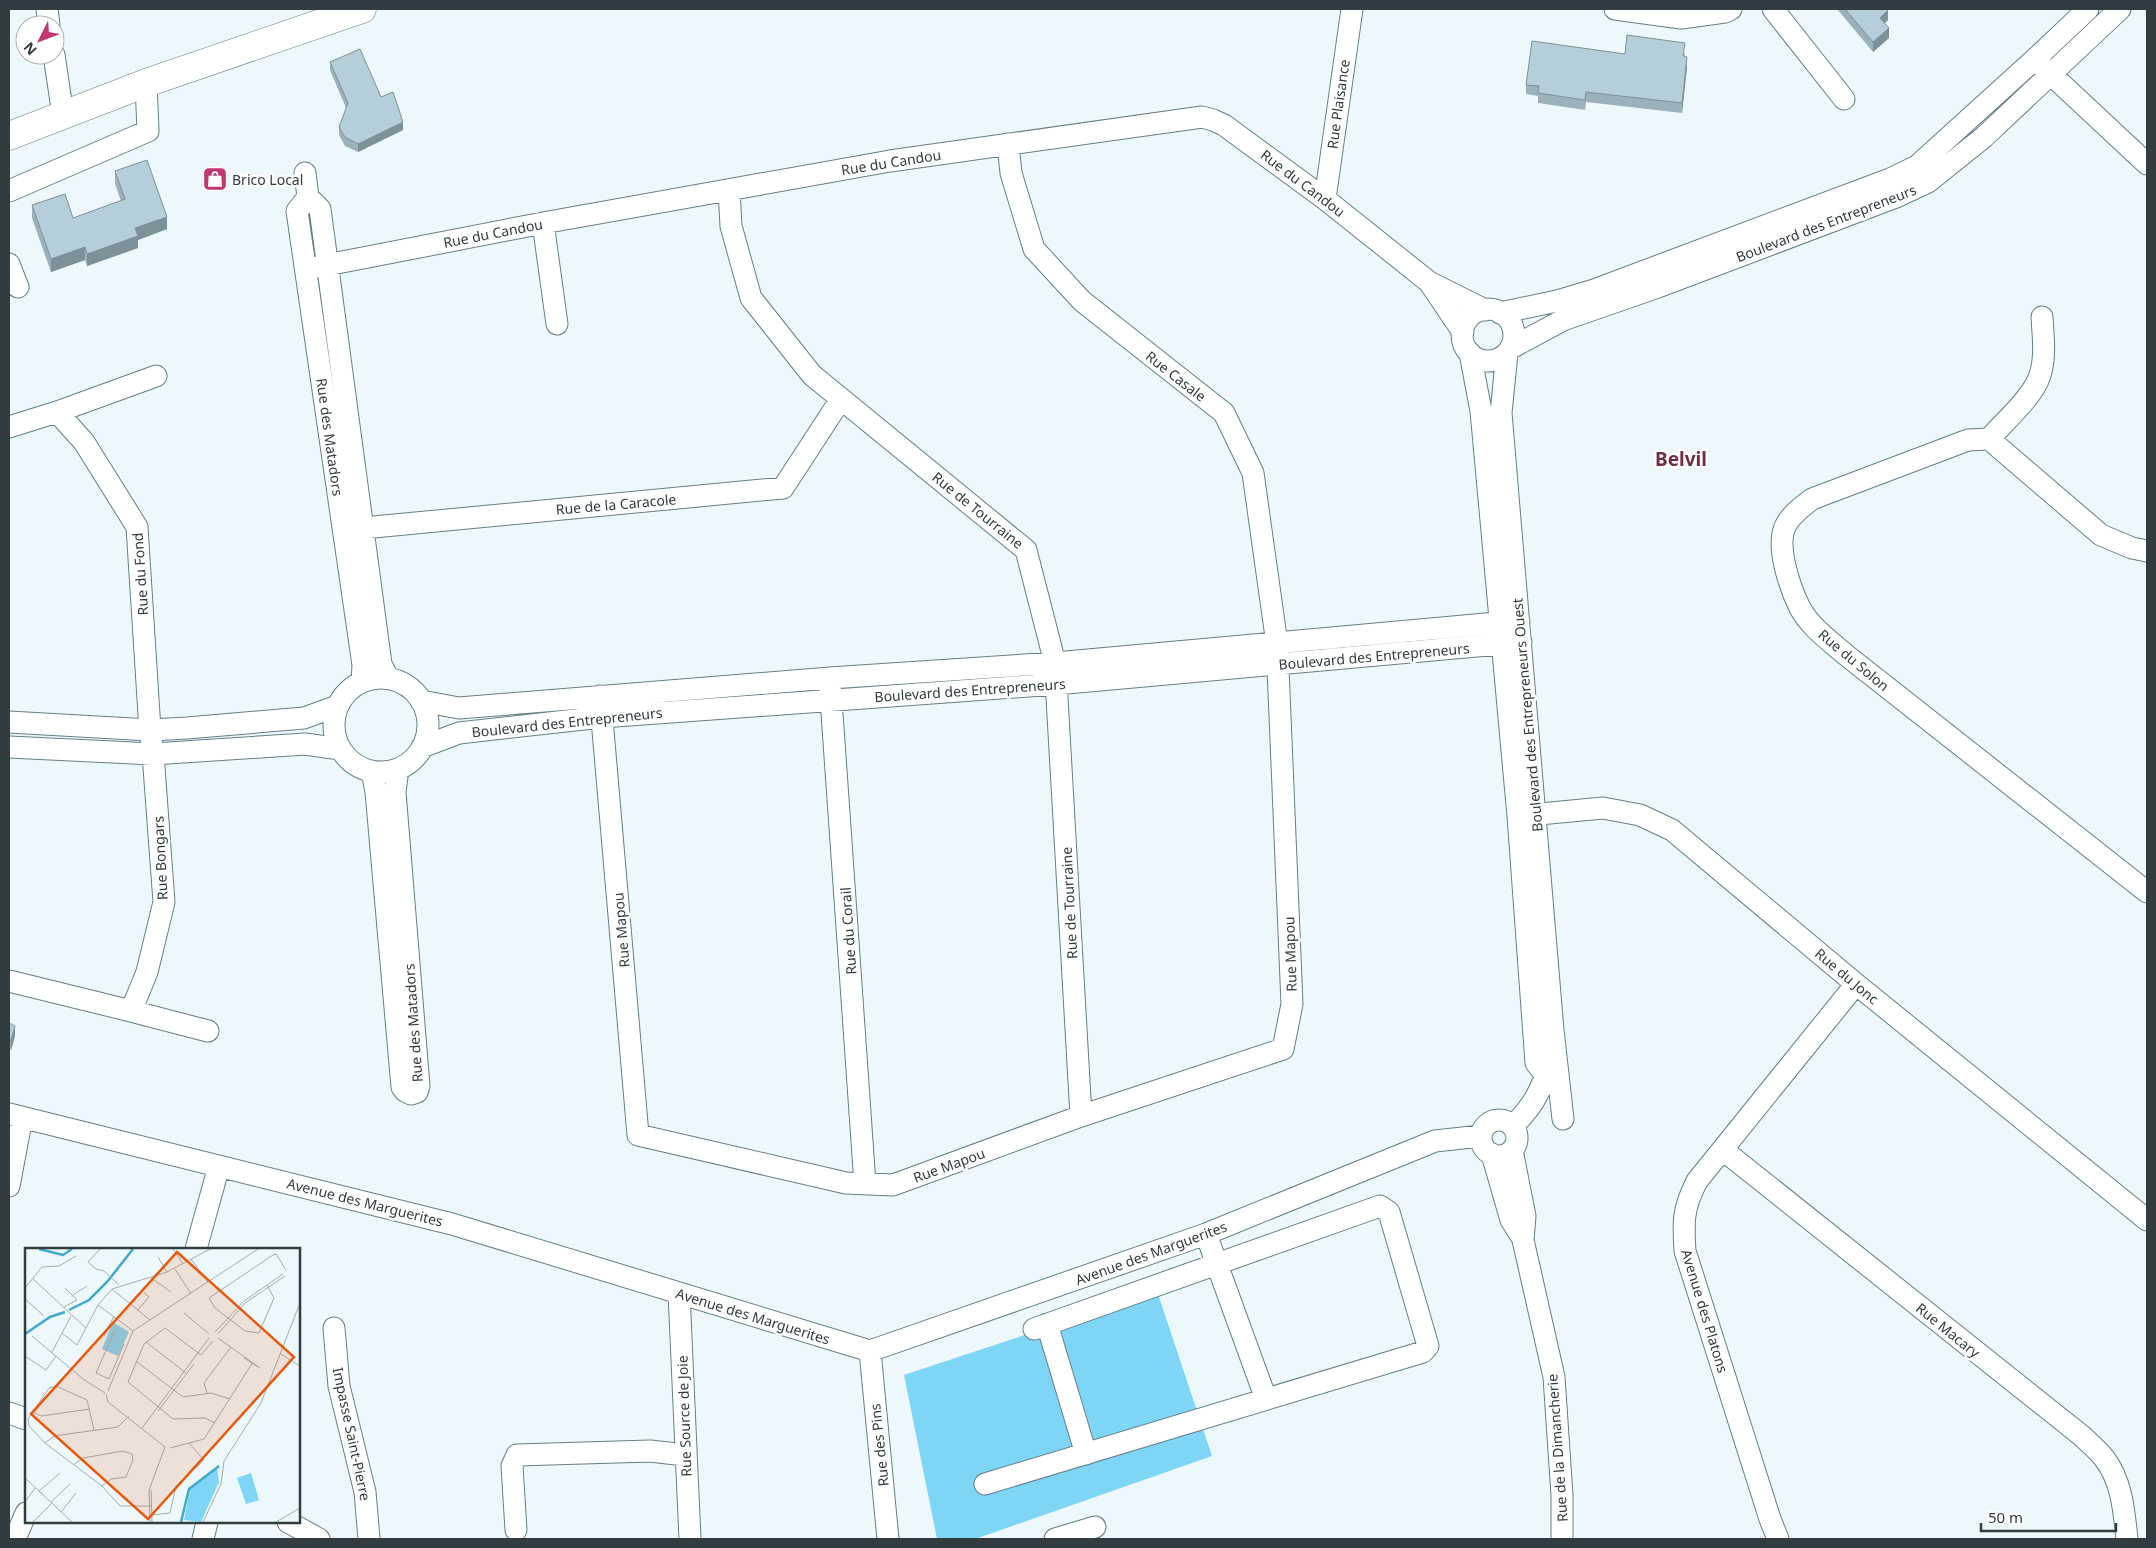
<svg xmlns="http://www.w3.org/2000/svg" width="2156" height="1548" viewBox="0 0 2156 1548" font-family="'Noto Sans',sans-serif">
  <rect width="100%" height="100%" fill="#edf8fc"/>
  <path fill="#7fd5f5" d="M1157 1291 1212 1456 975 1539H937L904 1375Z"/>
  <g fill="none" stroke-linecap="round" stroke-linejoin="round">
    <defs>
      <path id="minor" d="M47 9 49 25
        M1615 9 1681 18 1725 12 1731 9
        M1773 9 1844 99
        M54 55 63 115
        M2041 65 2147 164
        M305 173 308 197 297 211 363 665 362 682
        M729 190 731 226 751 298 812 375 1026 550 1055 663 1081 1116
        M9 191 148 131 146 83
        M308 197 320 209 381 664 388 678
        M1325 199 1352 9
        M543 223 557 324
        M9 264 18 287
        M306 269 543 223 890 161 1202 117 1213 120 1224 125 1325 199 1429 282 1485 310
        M1429 282 1463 332
        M1462 335a26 26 0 1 1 52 0a26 26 0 1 1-52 0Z
        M1500 313 1557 301 1594 290 1890 179 1917 166 2035 59 2088 9
        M1511 348 1563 320 1658 287 1896 197 1928 182 1984 137 2120 9
        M1470 353 1481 411 1518 816 1536 1063 1545 1074
        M1507 353 1501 413 1553 1030 1563 1119
        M57 412 156 376
        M9 427 57 412 84 442 137 527 150 730 153 754 164 902 147 972 131 1011 9 981
        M1989 439C2003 423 2034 396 2040 375 2046 356 2043 336 2042 317
        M344 532 363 528 783 488 841 399
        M2147 551 2132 548 2101 535 1989 439 1968 440 1812 499C1803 506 1793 513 1787 523 1774 543 1790 588 1800 608 1810 627 1830 641 1846 655L2147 892
        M334 725a47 47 0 1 1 94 0a47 47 0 1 1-94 0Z
        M830 685 865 1184
        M600 696 638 1135 846 1183 893 1185 1081 1116 1283 1049 1292 1004 1277 644 1253 473 1224 413 1082 301 1034 249 1011 173 1008 144
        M421 701 459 708 830 678 1055 663 1519 621
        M9 722 150 730 187 728 304 718 337 706
        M9 747 153 754 305 744 340 749
        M422 747 459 733 602 717 1056 684 1521 642
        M372 771 376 792 402 1087 405 1091 411 1094 417 1092 419 1086 395 792 398 769
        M1518 816 1603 808 1640 815 1672 830 1856 984 2147 1220
        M131 1011 208 1031
        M9 1114 452 1224 870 1351 1206 1234 1435 1141 1481 1136
        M1481 1138a18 18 0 1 1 36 0a18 18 0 1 1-36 0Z
        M1513 1126C1522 1117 1531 1107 1537 1095 1543 1084 1545 1074 1553 1064
        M1512 1150 1525 1216 1523 1240 1554 1377 1562 1495V1539
        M1723 1150 2082 1436C2089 1443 2098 1450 2104 1458 2122 1481 2124 1511 2127 1539
        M1492 1154 1511 1220 1521 1236
        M9 1186 22 1117
        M1206 1234 1266 1399
        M196 1249 219 1166
        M679 1293 690 1539
        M1047 1324 1086 1454
        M334 1328 339 1386 365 1492 369 1539
        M870 1351 888 1539
        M9 1413 26 1419
        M985 1484 1423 1352 1428 1346 1389 1212 1380 1206 1034 1329
        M288 1522 319 1539
        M516 1530 512 1466 517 1455 650 1451 685 1455
        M15 1539 26 1513
        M203 1539 207 1522
        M1055 1539 1095 1527
        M1778 1539 1770 1519 1685 1251C1683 1221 1683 1208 1697 1181L1856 984"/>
      <path id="major" d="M9 136 146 83 362 9"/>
    </defs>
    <use href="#minor" stroke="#657e88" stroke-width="23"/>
    <use href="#major" stroke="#657e88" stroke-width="29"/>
    <use href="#minor" stroke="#fff" stroke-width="21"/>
    <use href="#major" stroke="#fff" stroke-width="28"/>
  </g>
  <path fill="#9bb2bb" d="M1837 9H1887L1888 20 1885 23 1889 38 1873 52Z
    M1685 53 1684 57 1687 67 1682 113 1586 102 1585 110 1538 103V96L1526 94V85Z
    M330 62 381 97 403 130 358 152 345 146 339 135V127L346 108 330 70Z
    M115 171 167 229 138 240V248L87 266 85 260 51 272 32 218V205L73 218 121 201 115 184Z
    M9 1023 15 1036 11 1050 9 1049Z"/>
  <path fill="#7e9199" d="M1888 10V20L1880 27V18Z
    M1889 28V38L1873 52V42Z
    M1687 57V67L1682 113V103Z
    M403 122V130L358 152V144Z
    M167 217V229L138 240V248L87 266V254L135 228Z
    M85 247V260L51 272V259Z
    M15 1026V1036L11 1050V1040Z"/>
  <path fill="#b4cfda" stroke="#7e9199" d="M1845 9H1887L1888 10 1880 18 1889 28 1873 42Z
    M1627 35 1685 43 1683 56 1687 57 1682 103 1586 92 1585 100 1538 93 1539 86 1526 85 1532 41 1625 54Z
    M360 49 381 97 393 92 403 122 358 144 345 137 339 127 348 103 330 62Z
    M147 160 167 217 135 228 138 236 87 254 85 247 51 259 32 205 65 194 73 218 125 199 115 171Z
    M9 1023 15 1026 11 1040H9Z"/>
  <defs>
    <symbol id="shop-square" viewBox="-11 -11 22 22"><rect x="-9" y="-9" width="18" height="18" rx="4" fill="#c13771" stroke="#fff"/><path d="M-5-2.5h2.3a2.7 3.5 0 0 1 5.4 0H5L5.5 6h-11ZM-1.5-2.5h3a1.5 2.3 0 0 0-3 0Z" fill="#fff"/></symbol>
  </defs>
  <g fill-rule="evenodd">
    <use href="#shop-square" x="201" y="165" width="28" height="28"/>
  </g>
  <g text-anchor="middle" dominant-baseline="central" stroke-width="5" stroke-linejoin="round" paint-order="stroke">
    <g font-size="14" fill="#313c40" stroke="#fff">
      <text transform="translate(1338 104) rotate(-82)">Rue Plaisance</text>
      <text transform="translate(891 162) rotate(-9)">Rue du Candou</text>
      <text transform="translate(1303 183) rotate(37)">Rue du Candou</text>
      <text transform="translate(1826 223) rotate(-21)">Boulevard des Entrepreneurs</text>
      <text transform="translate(493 233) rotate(-11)">Rue du Candou</text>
      <text transform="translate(1176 376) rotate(38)">Rue Casale</text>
      <text transform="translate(330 437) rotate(82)">Rue des Matadors</text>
      <text transform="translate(616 504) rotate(-5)">Rue de la Caracole</text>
      <text transform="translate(978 510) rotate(39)">Rue de Tourraine</text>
      <text transform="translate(140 574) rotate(-94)">Rue du Fond</text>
      <text transform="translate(1374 656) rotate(-5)">Boulevard des Entrepreneurs</text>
      <text transform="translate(1854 660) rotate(40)">Rue du Solon</text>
      <text transform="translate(970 690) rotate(-4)">Boulevard des Entrepreneurs</text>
      <text transform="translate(1527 715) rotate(-95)">Boulevard des Entrepreneurs Ouest</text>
      <text transform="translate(567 722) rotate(-6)">Boulevard des Entrepreneurs</text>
      <text transform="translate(160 858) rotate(-93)">Rue Bongars</text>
      <text transform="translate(1069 903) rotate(-93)">Rue de Tourraine</text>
      <text transform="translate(621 930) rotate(-95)">Rue Mapou</text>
      <text transform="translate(848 931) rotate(-94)">Rue du Corail</text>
      <text transform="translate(1290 954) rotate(-92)">Rue Mapou</text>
      <text transform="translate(1847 976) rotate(40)">Rue du Jonc</text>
      <text transform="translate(413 1023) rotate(-94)">Rue des Matadors</text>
      <text transform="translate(949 1165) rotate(-20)">Rue Mapou</text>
      <text transform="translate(365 1202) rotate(14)">Avenue des Marguerites</text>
      <text transform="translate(1151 1253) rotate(-20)">Avenue des Marguerites</text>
      <text transform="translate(1705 1311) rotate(73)">Avenue des Platons</text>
      <text transform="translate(753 1316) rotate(17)">Avenue des Marguerites</text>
      <text transform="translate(1948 1330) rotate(39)">Rue Macary</text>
      <text transform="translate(684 1416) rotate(-92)">Rue Source de Joie</text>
      <text transform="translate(352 1434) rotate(78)">Impasse Saint-Pierre</text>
      <text transform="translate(879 1445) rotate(-96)">Rue des Pins</text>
      <text transform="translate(1557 1448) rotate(-94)">Rue de la Dimancherie</text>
    </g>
    <g font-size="14" fill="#313c40" stroke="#fff" text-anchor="start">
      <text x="232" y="179">Brico Local</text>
    </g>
    <g font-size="19" font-weight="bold" fill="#712d46" stroke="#fff">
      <text x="1681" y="459">Belvil</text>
    </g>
  </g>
  <g transform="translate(25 1248)">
    <rect width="275" height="275" fill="#edf8fc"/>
    <path d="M88 74 104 84 93 108 77 101ZM226 225 234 252 221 256 212 230Z" fill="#7fd5f5"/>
    <path d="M192 219 194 234 176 274 159 272 165 241Z" fill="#7fd5f5"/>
    <path fill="none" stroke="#41aacd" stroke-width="2.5" d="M14 1 38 7 47 1M44 62 64 52 82 34 108 1M0 86 25 69 40 64M156 274 164 241 194 218"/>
    <path fill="none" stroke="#a2adb1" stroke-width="1" d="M75 1 63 14 71 21 79 23 94 37M148 1 158 16M133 9 142 24M166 11 183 34M150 21 166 46M126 30 146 44M8 31 61 80M242 37 249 50 234 85 220 83 190 60 184 50 248 7 251 6 261 22M0 40 17 19 34 18 51 8M87 41 125 72M48 47 62 38M0 51 19 68M73 57 108 83M39 59 52 52 40 40M113 62 124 49 119 44M159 65 184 86M90 82 71 125 84 131 99 96M190 84 219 53 258 26M37 85 52 97 73 57 87 41 142 24 185 1M193 86 220 55 260 28M7 88 58 131 80 145M79 88 89 68M193 90 235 120M121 94 161 125M27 104 46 68M256 106 275 118M176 107 140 80 119 96 103 134 148 171 180 170 190 175M176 107 188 93M0 108 21 122 31 108M219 110 233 119M112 114 158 149 186 145 205 151M83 143 108 83 233 1M182 145 179 135 206 99M81 146 83 154 140 199M133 163 169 116M7 164 16 168 65 161M117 180 184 90M69 182 62 152 31 138 24 140 3 171 4 178 20 195 77 238 95 258H126M20 195 29 188 93 179 104 168M145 200 179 191 228 114M48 217 58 210 98 203 107 206 108 212 101 229 86 231 77 238M0 230 47 274M126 242 127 274M14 243 35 225M0 254 10 240M26 254 45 236M36 264 51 245M127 267 145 265 151 238 179 212 164 195M8 274 27 255M125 274 124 242 140 199M178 274 196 236 199 213 236 155 275 55M251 274 275 260"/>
    <path fill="#e8590c" fill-opacity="0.15" stroke="#e8590c" stroke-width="2.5" d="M152 4 269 109 123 271 6 166Z"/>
    <rect width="275" height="275" fill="none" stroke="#313c40" stroke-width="2.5"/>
  </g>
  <rect width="2156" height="1548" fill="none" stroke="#313c40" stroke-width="20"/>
  <g transform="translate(40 40) rotate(228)"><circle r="24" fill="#ffffff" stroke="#adb1b3"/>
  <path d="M0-4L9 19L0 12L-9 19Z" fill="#c13771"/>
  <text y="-8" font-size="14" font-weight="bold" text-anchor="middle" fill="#313c40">N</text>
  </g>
  <path d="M1981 1523v8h135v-8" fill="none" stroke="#313c40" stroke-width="2.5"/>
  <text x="1988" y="1523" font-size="15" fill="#313c40" stroke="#ffffff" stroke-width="4" paint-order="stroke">50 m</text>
</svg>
